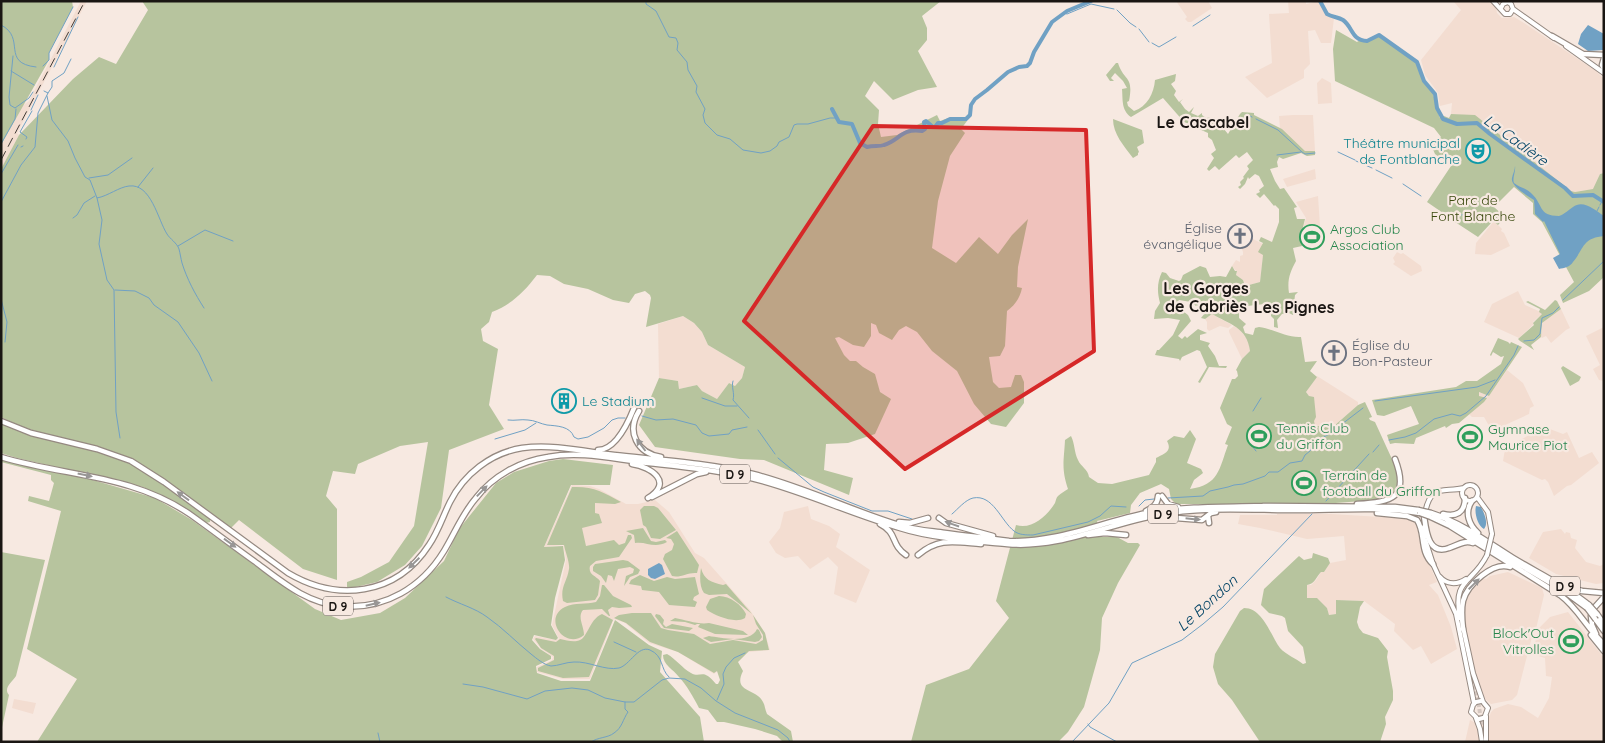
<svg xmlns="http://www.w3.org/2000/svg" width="1605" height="743" viewBox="0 0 1605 743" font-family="Quicksand,sans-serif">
  <rect width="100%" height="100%" fill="#f7e9e1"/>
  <path fill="#f3ddd1" d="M81 1H87L17 133 19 135 1 169V145L22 106 29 101Z
    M1176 1H1208L1212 8 1191 22H1188L1185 19 1187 17Z
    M1288 1H1306V4L1319 1 1327 15 1334 18 1331 43H1321L1315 30 1308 31 1310 64 1304 70V78L1267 98 1245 77 1272 63 1269 14 1289 13Z
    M1453 1H1488L1496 7 1497 13 1502 18 1514 17 1524 23 1596 71 1604 79V173L1600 174 1594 189 1575 192 1571 191 1474 116 1451 114 1452 103 1440 106 1438 93 1425 75 1421 60 1461 10Z
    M1322 78 1331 83 1332 103 1318 104 1317 83Z
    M1293 115H1313L1315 151H1305L1280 128 1279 116Z
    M1315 169 1316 179 1287 187 1283 179Z
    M1318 196 1320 226 1316 225 1317 244 1302 246 1301 235 1306 218 1296 202Z
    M1494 221 1502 229 1501 231 1504 233 1510 246 1491 255 1475 254 1476 243Z
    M1251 238 1269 247 1263 256 1260 282 1249 285 1244 284 1243 280 1236 275 1237 272 1232 266 1236 260 1240 262V256L1243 255V252L1240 244 1250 241Z
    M1397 252 1401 254 1403 253 1421 266 1422 271 1411 276 1393 264 1395 262 1393 258Z
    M1518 291 1525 305 1543 313 1533 322 1534 324 1519 338 1484 322 1492 304Z
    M1561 309 1570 328 1566 330 1551 343 1546 336 1542 338 1540 336 1542 333V323Z
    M1212 314 1219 318 1232 325 1228 328 1220 326 1209 331 1207 329V322L1205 319Z
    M683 316 694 323 702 332 708 345 745 367 742 378 735 386 729 383 717 399 702 391 697 385 679 389 678 381 659 378 658 324Z
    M1234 326 1239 329 1249 341 1250 351 1242 359 1229 332V330Z
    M1604 327V381L1599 380 1593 369 1600 365 1586 336Z
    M1507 370 1523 383 1534 406 1530 408 1529 414 1492 431 1484 417H1472L1469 414 1483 402 1478 394 1479 392 1489 396Z
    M1317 376 1358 402V405L1334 426H1315L1314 425 1309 396 1306 392Z
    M1542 426 1563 434 1567 432 1579 458 1592 452 1599 463 1571 485 1567 486 1554 496 1548 482 1545 479 1542 480 1503 461 1505 449 1529 435 1541 431Z
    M572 485 590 486 599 489 626 504H638L655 500 669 512 695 553 704 558 750 610 765 633 770 650 749 652 733 658 714 674 678 652 649 643 625 623 614 619 590 679H563L537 672V667L552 660 553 657 541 649 533 639 535 636 556 640 559 639 552 625 566 560 563 545 544 547Z
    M808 506 811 519 829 526 840 534 836 547 870 570 856 603 834 594 838 567 828 557 810 569 798 556 785 558 776 553 769 542 780 528 784 512Z
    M1277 514H1331L1381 517V515L1408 518 1416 522 1422 552H1424L1437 582 1429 585 1438 595 1451 627 1457 649 1431 664 1421 646 1413 650 1394 631 1395 624 1364 601 1336 600V614L1329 615 1327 608 1307 598V585H1311L1316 580 1321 572H1324L1330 563 1346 560 1344 536 1307 539 1260 528 1238 524 1240 515H1277Z
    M1561 529 1565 534 1566 532 1570 533 1571 538 1577 540 1575 548 1586 562 1600 566 1604 564V583L1596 584 1556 574 1529 558 1543 532Z
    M1508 572 1542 588 1544 595 1536 629H1534L1517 695 1512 700 1491 704 1485 699 1473 671 1463 617 1465 601 1468 594 1482 578 1486 579 1490 576Z
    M1568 612 1604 658V742H1465L1470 720 1478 724 1488 720 1491 712 1494 709 1508 704 1521 707 1538 718 1549 698 1552 677 1546 676 1545 658 1532 654 1539 628 1550 617Z
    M14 699 36 703 33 714 12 708Z"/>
  <path fill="#b7c49e" d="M1 1H72L73 7 49 53V60L1 145Z
    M142 1H941L922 16 927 28V40L918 51 937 87 918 90 893 100 874 81 865 96 879 110 878 124 881 137 897 135 937 115 940 121C950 117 958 115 967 121L961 129 965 133 950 156 938 201 932 248 956 263 979 237 998 254 1012 235 1028 219 1018 267 1017 287 1022 288C1020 298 1015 305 1007 311L1005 346 1000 356 989 357 993 382 999 388 1011 387 1015 375H1021L1024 382V403L1006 427 991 424 974 404 957 371 932 351 917 332 906 326 899 330 892 340 879 333 876 325 871 323V336L864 347 853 345 839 337 835 338 844 355 850 361H856L863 367 875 374 880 392 891 399 875 434 848 443 826 444 824 470 853 478 849 495 764 460 740 459 655 447 639 425 659 378 678 381 679 389 697 385 702 391 717 399 729 383 735 386 742 378 745 367 708 345 702 332 694 323 683 316 646 327 651 298 650 295 645 291 635 294 629 303 613 300 588 289 564 284 550 276 537 275C524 292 512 304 492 312L489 322 481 329 483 341 498 349 489 405 504 429 449 450 441 508 422 546 405 565 377 582 347 589V582L361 577 389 562 414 526 428 442 400 446 358 464 355 474 333 471 326 496 337 509V580L303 569 239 520 231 528 149 469C131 459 114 451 95 446 63 437 30 433 1 417V169L19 135 73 79 99 57 116 64 148 10Z
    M1336 30 1357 42 1360 40 1367 41 1376 35 1388 40 1416 62 1424 82 1433 93 1436 107 1440 118 1444 116 1449 118 1451 114 1475 115 1571 191 1575 192 1593 189 1600 174 1604 173V277L1589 291 1563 303 1560 295 1574 282 1542 222 1533 214V203L1514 187 1494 207 1505 217 1498 225 1493 221 1478 237 1452 220 1447 221V212L1443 213 1427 202 1451 166 1435 154 1432 147 1441 137 1434 128 1335 81 1333 49Z
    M1116 63H1118C1124 82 1134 75 1129 101L1127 102 1128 106 1134 111C1147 107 1154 93 1155 80L1176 74 1175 81 1171 84 1176 91 1174 95 1179 102 1183 99 1180 102 1185 109 1189 112 1194 107 1191 113 1198 116 1202 113V115L1206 118 1214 117 1228 134 1240 114 1242 112 1254 113V115L1282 129 1305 151H1315V155L1307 156 1301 153 1283 159 1279 157 1277 162 1278 167 1270 169 1275 181 1280 189 1284 188 1297 207 1294 208 1297 219H1305L1301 235 1302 246 1293 248 1296 261C1290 272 1287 280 1289 293L1298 292 1295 295 1294 304 1296 306 1293 315 1289 313 1282 314 1277 320 1278 328 1274 327V319L1271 316V311L1267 310 1264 304 1239 307V318L1246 324 1243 327 1245 333 1253 335 1255 328 1259 327C1274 329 1287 338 1301 337L1305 362 1317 361 1310 371 1317 377 1306 392 1309 396 1314 397 1316 417 1314 421 1315 426H1334L1358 405 1365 402 1372 417 1369 418 1370 420 1375 422 1397 470 1398 474V487L1390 497 1376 500 1322 504H1176L1171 499 1169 489 1161 484 1140 493 1131 505 1130 513 1097 521 1102 537H1117L1128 543H1138L1140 545 1118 583 1102 618 1100 650 1084 707 1068 732 1058 742H911L926 685 969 669 1009 618 996 601 1016 525C1032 530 1047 516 1055 503 1056 500 1056 498 1058 496 1061 493 1065 491 1068 489 1061 468 1064 461 1065 440L1071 436C1075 444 1074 452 1078 460 1081 467 1088 469 1089 477L1098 483 1112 484 1149 475 1156 462V458C1163 454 1173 452 1167 441L1174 436 1184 438 1190 430 1196 439 1187 463 1201 469 1203 473 1194 480 1190 489C1219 485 1219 469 1228 445L1225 444 1232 427 1227 424 1220 408 1232 379H1235L1238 376 1237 371 1236 370 1242 359 1250 351C1247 327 1229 324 1212 314L1205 319 1201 318 1205 313 1197 305 1196 306 1191 302 1179 300 1175 305 1188 315 1191 321 1178 336 1182 339 1185 336 1187 338 1198 329 1207 333 1200 335V340L1210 343 1208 346 1215 356 1219 366H1227L1226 368 1209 367 1200 383 1198 382 1207 367 1200 351 1197 350 1182 357 1180 361 1179 359 1155 355 1157 350H1159L1173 335 1180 320 1168 318 1154 319 1155 311 1160 303C1157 292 1157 282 1162 272L1166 273 1170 278 1179 281 1181 280 1183 275 1200 266 1206 268 1210 277 1220 276 1226 277 1232 266 1235 271H1237L1236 275 1243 280 1244 283 1249 285 1260 282 1263 255 1258 252 1263 243 1259 241 1261 237 1272 242 1279 222V209L1275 205 1274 206 1264 194 1260 198 1256 194 1260 192 1259 190 1264 186 1259 176 1255 174 1249 179 1248 177 1245 184 1240 189 1238 187 1241 185 1240 182 1244 178 1243 177 1249 169 1247 166 1253 160 1247 152 1239 158 1236 155 1219 170 1215 166 1209 171 1207 169 1214 158 1211 154 1216 150 1212 140 1208 137V133L1199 129 1200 128 1184 122 1163 98 1131 117C1121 110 1123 99 1122 89L1127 88 1123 81 1115 73 1111 78 1114 81H1110L1106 75Z
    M1113 119 1142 130 1144 143 1137 147 1139 152 1138 153V155L1133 158C1124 146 1113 134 1113 119Z
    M1555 300 1557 301 1561 309 1542 323 1541 337 1531 345 1534 350 1520 341 1518 339 1534 325 1533 323 1542 314 1539 312 1540 309 1526 302 1528 301 1545 310Z
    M1498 338 1508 342 1510 344 1511 342 1522 347 1489 396 1479 392V396L1487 398 1484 402 1459 423 1452 424 1446 428 1445 426 1416 438 1414 444 1395 443 1390 444 1387 435 1419 424 1411 406 1384 416 1377 415 1372 400 1456 387 1466 381H1477L1501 364 1504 356 1501 357 1493 352 1491 356 1490 355Z
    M1563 366 1581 377 1579 381 1570 386 1561 368Z
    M1 423 36 437 101 452 128 462 157 479 210 518V522L206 523 169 499 143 487 17 458 1 453Z
    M1 458 72 474 155 498 192 520 315 609 341 620 380 613 405 598 444 561 459 529 496 483 514 472 549 461 563 459 613 465 610 485H571L544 547 563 546 565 560 555 598 551 625 558 638 556 640 534 635 532 640 540 649 551 656V659L536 666 537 673 561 681H590L615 620 649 645 662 651 660 672 700 717 704 742H37L77 679 27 649 61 511 28 501 29 496 49 501 54 483 51 480V475L1 462Z
    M572 487C593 486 603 492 621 502L615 504 595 503V513L599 514 602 523 582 528 586 546 614 540 619 545 625 543 628 535H631L632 538 619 557 596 561 590 566C588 575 595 575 600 581L598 595 595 600 567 603 563 601C560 587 567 582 569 569 570 563 565 551 564 545H547Z
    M644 506H654L658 508 676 530 660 539 651 538 646 527 643 525 640 510Z
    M643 528 651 541 656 542 665 540 667 542C654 549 646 541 635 543L634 535 626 531Z
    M677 531 699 565 697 573C688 572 681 578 672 576L663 559 665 554 672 550 674 544 671 539 666 538Z
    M1 552 45 560 16 676C12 682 3 688 9 695L1 732Z
    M1313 553 1328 558 1330 563 1324 572H1321C1316 577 1315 584 1307 585V598H1317L1327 608 1329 615 1336 614V600L1364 601 1360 607 1357 622 1359 628 1363 633 1378 638 1388 651 1387 657 1393 691V700L1385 717 1386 724 1380 742H1260L1232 700 1218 684 1213 667 1215 654 1240 611 1244 608C1263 608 1271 636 1280 648 1286 655 1296 658 1303 664L1306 663 1303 647 1288 631 1285 618 1282 616 1269 613 1261 605 1264 589 1299 556 1304 560 1312 558Z
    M623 560 628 561 640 570 638 574 630 577 624 586 626 576 633 573 634 569 630 567 618 569 614 581 612 576 608 575 606 583 601 576 593 571V567L595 564Z
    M701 568C704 580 711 582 723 585L726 584 752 614 727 594 709 595 704 593C699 586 700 575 701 568Z
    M640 575 654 581 667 577 675 579 695 577 699 594 694 597 693 600 697 602 695 607 669 605 659 592 642 590 641 586 629 584 631 580Z
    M602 585H604L613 596 631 605 632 607 619 608 612 607 608 610 610 616H609L602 609 583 610C577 617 584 626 584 635 565 651 542 618 565 607 575 602 586 605 596 602L600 596Z
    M719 596C730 596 742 605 746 614L745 618C735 624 716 616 707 610L706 607 710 599Z
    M632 613H651L661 628 668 630 694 634 710 644 733 640 756 644 763 640V635L756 624 753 615 765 633 769 650 749 651 738 662 743 671C732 693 757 688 763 702 765 705 765 710 767 714L791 731 793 742H783L777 736 755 729 724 722H717L708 710 699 708C694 698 686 684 679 677 673 669 663 665 663 655L667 654C676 659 682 668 691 673 701 679 702 667 716 684H718L720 680 717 671 714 673 678 652 650 642 626 623 614 618 619 615Z
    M602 614 613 620 589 677 563 678 538 671V668L554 660V656L541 648 535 639 536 638 556 642 560 639C566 640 571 642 577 641 588 640 588 620 602 614Z
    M656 614 660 615 664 620 663 624 666 627 672 624 693 628 689 631 664 628 655 616Z
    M675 618C686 620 699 625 709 623L743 631 748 635 715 634 698 627 700 624H697L695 625 685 622 670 621Z
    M757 629 759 630 762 637 759 641 755 642 733 639 711 642 703 638 709 636C722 638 750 644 757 629Z"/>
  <path fill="#70a1c4" d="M1588 25 1604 34V50L1588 51 1578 44 1581 34Z
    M1515 166C1516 172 1512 178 1514 183 1520 188 1527 188 1532 194 1543 204 1538 216 1559 216 1565 214 1568 210 1573 207 1583 199 1595 210 1604 216V236C1582 238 1584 249 1573 262 1570 267 1564 268 1559 269L1553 258 1560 254 1544 221 1543 222 1535 214 1534 200C1528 196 1510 186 1512 178 1513 173 1515 170 1515 166Z
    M1476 506 1481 507C1484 513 1489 523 1484 529 1478 526 1474 513 1476 506Z
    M659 563 662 565 665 574 655 579 651 578 648 575V569Z"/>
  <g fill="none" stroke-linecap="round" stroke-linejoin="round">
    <path stroke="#70a1c4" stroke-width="1" d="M646 1V4L656 11 669 37 676 38 678 43 677 50 687 62 688 70 697 86 696 92 705 109 703 115 705 123 717 135 730 139 743 150 761 153 770 151 777 146 779 142 789 137 794 125 797 124H808L830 118H837
      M1117 10 1130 23 1136 27
      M1064 13 1067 14 1091 4 1114 9
      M1 25C27 38 0 63 36 67
      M1193 26 1210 15
      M1139 29 1149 42
      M1152 43 1159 47 1176 37
      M13 56 9 97 10 105 15 108 29 98 33 92
      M43 66 49 60V53L73 7
      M54 67 78 17
      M11 71 34 85
      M48 93 52 87V81L64 73 71 59
      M47 96 52 120 68 141 75 158 85 177 90 180 97 198C108 196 119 187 129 186 151 183 158 220 167 234 170 239 177 243 179 249 180 253 181 259 182 263 187 279 195 294 204 308
      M31 110 38 95
      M1248 115 1252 117
      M1256 119 1278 130 1302 152 1305 154 1315 153
      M26 139 27 137 20 132 32 111
      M1 144 15 119 16 109
      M21 147 23 146
      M1338 152 1355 160
      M1277 155 1301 152
      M1356 161 1372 168
      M1376 170 1392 178
      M1 174 18 145
      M89 178 108 175 132 158
      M1403 184 1421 196
      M138 187 153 168
      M97 198 102 220 99 244 107 280 114 290 116 412 120 438
      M1 202 21 165 35 147 38 113 48 93 44 91
      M1600 205 1602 201
      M1597 211 1599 207
      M1459 215 1475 214
      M73 218 77 215 84 203 95 196
      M178 246 205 230 233 241
      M115 290 135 291 149 298 154 305 178 322 199 353 212 381
      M1 299 7 322 5 342
      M1563 300 1604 261
      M1524 341 1534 340 1540 334 1542 318 1553 313 1559 307
      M733 381C731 387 735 393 733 400L749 418
      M702 398 725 406H737
      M1375 401 1477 387 1495 380
      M1253 411 1261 398
      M642 416 656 420 673 419 696 425 702 433 709 436 729 434 732 430 747 427
      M508 420C515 421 521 419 528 420 534 420 541 424 547 425 557 426 570 426 574 437L578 439 588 437 604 428 612 420 618 418H625
      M758 430 775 454
      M1247 434 1248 441 1256 451
      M495 439 525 430 536 423
      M1389 440 1405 437 1416 433 1434 419 1452 414 1460 416 1466 413 1486 396 1514 355 1518 346
      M1373 452 1379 445
      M778 458 813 487 824 492 872 511H888L912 519
      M1168 498 1203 496 1210 491 1228 487 1234 485 1243 484 1265 476 1269 472H1278L1290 463 1302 461 1305 455 1310 451 1313 443 1329 434 1363 408
      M1326 501 1369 454
      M1139 506 1145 500 1154 499
      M952 514C958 509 965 500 973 498 993 494 1001 521 1014 531 1019 535 1026 535 1033 535L1088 522 1100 516 1111 506 1126 507
      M446 597C459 604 475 608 487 617 503 628 516 642 531 654 536 658 544 665 551 666 558 666 566 662 574 662 589 661 605 671 619 668 630 665 638 645 650 650 664 656 660 669 669 677
      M614 642 636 652
      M463 684 483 687 527 699 545 691 572 688 588 690 605 698 625 702H634L662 680 669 678 685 679 701 688 716 701 735 713 778 730 788 738 790 742
      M717 700 724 684 723 674 726 667 734 658 745 653
      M1088 724 1090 727 1117 742
      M378 733 380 742
      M591 742C598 737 608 738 614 733 622 728 623 719 628 712L625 709V702
      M1072 742 1109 703 1132 663 1182 640 1203 624 1223 607 1312 514"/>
    <path stroke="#70a1c4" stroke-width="4" d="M1320 1 1327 14C1332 17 1338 17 1343 20 1353 27 1351 40 1367 41L1379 35 1417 62 1424 81 1435 94 1437 108 1443 119 1457 124 1477 123 1490 134 1565 188 1573 196 1593 195 1604 202
      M832 109 839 122 852 124 860 143 867 147C874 145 879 147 884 145 900 140 901 128 922 131L925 129 924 122 926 121 933 127H935L938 123H942L950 119H966L970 115 971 105 975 99 987 90 1008 72 1019 67 1027 66 1030 63 1034 52 1052 22 1067 11 1091 1"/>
    <path stroke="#d6c9c2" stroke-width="4" stroke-dasharray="4 2" stroke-linecap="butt" d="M1471 674 1478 699 1484 742"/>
    <defs>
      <path id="major" d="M1493 1 1505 14H1510L1513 9 1511 4 1508 2 1503 4 1501 8
        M1513 9 1554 38
        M1566 46 1604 73
        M1462 493a8 8 0 1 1 16 0a8 8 0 1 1-16 0Z
        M1477 497 1488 512 1492 534
        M1425 513C1431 483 1443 493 1464 488
        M1424 527 1425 539 1433 564 1456 614 1474 703
        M1439 576C1447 585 1457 585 1466 579
        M1460 618C1452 578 1473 584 1487 555
        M1463 627 1473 673 1483 702
        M1476 702 1473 705 1471 712 1477 718
        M1483 702 1488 708 1485 716
        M1486 716V742
        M1476 718 1480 729 1482 742"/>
      <path id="highway" d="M1552 36 1583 54 1604 55
        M1604 58 1602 65 1604 69
        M639 411C626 432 637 453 661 457
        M1 421 31 433 97 449 131 461 164 482 288 573C337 602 396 596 429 545 438 532 443 516 450 502 464 474 491 453 522 448 552 444 583 451 614 455 660 460 708 463 753 474 804 487 852 511 902 526 916 530 931 531 945 533 967 536 988 538 1009 541 1057 543 1101 522 1147 513 1186 506 1226 507 1265 506
        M598 450C616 450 628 423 634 408
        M1 457C67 477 132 474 191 515 212 530 233 546 254 561 281 581 307 604 341 606 385 610 422 587 444 551 455 533 462 514 476 498 493 476 520 461 548 457 578 451 609 458 640 462 675 466 712 469 747 477 799 489 848 513 900 528 931 538 975 541 1007 544 1059 549 1108 524 1158 515 1203 506 1251 510 1296 510 1337 510 1380 506 1420 513
        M632 464C651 467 674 482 648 498
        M1162 496 1168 504 1178 507
        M652 497 697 474 706 472
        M1472 501C1464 512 1469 525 1478 533
        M1357 504C1392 502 1410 498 1395 459
        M1263 506 1395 507 1418 510
        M1146 511C1153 508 1158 504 1158 496
        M1377 513 1407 516 1417 520C1426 533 1419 551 1433 564
        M1431 513C1462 523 1486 541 1513 558 1538 573 1566 586 1589 605
        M1443 514C1456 517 1465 513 1465 498
        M1208 516 1209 523
        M1424 516C1426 530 1428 556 1449 548 1458 545 1464 540 1473 543
        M1431 517 1450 526 1560 595C1578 608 1587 629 1604 644
        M939 518 946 523 993 536
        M1176 518 1202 520 1211 513 1216 512
        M899 522 910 523 928 518
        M1448 522 1561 589 1587 608
        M880 524C898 533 890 544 906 555
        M1088 535 1105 533 1126 535
        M918 555C939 537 955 542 981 544
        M1566 586 1582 591 1604 593
        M1594 608 1604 597
        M1597 614 1604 624
        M1591 616 1592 625 1596 634
        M1596 620 1604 631
        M1463 629C1462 620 1461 610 1463 601 1467 585 1493 561 1510 567
        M1591 635 1604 651"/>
    </defs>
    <use href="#major" stroke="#958981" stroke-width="6"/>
    <use href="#highway" stroke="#958981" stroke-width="7"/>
    <use href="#major" stroke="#fff" stroke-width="4"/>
    <use href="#highway" stroke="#fff" stroke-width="4.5"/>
    <path stroke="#433d39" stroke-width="1" stroke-dasharray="10 5" stroke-linecap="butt" d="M1 160 85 1"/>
    <defs>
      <path id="major-bridge" d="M1487 555 1492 534
        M1476 702 1481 701
        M1479 719 1483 718"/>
      <path id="highway-bridge" d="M1418 510 1431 513
        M1420 513 1431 517
        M1589 605 1597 614
        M1587 608 1596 620"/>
    </defs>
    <use href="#major-bridge" stroke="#958981" stroke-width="6" stroke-linecap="butt"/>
    <use href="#highway-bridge" stroke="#958981" stroke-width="7" stroke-linecap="butt"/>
    <use href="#major-bridge" stroke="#fff" stroke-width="4"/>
    <use href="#highway-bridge" stroke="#fff" stroke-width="4.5"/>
  </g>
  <defs><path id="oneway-solid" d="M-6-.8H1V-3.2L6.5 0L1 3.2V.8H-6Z" transform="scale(1.25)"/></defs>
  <g fill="#989695">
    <use href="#oneway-solid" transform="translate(641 445) rotate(-127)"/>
    <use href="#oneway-solid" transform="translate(85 475) rotate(12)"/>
    <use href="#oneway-solid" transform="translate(482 491) rotate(-46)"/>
    <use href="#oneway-solid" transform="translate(183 496) rotate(-144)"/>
    <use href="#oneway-solid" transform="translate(1193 519) rotate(6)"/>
    <use href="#oneway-solid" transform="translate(952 524) rotate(-161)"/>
    <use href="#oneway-solid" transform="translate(230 543) rotate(36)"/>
    <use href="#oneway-solid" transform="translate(414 563) rotate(136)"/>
    <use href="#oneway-solid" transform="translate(1474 584) rotate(-45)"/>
    <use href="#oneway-solid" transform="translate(373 604) rotate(-13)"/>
  </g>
  <path fill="#d62828" fill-opacity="0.2" stroke="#d62828" stroke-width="4" stroke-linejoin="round" d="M873 126 1086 130 1094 351 905 469 744 321Z"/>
  <defs>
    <symbol id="theatre-ring" viewBox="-11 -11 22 22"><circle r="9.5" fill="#f7e9e1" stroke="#0f9aa8" stroke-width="1.5"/><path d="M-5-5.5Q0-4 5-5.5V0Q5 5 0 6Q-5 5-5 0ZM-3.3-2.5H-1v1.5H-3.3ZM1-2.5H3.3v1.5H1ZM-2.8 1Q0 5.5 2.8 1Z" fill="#0f9aa8"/></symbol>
    <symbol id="church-ring" viewBox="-11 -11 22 22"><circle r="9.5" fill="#f7e9e1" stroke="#6b7280" stroke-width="1.5"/><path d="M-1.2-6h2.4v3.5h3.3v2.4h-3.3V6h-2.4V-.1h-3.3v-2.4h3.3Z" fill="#6b7280"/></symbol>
    <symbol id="stadium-ring" viewBox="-11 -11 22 22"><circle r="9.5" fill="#f7e9e1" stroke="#2e9e5b" stroke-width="1.5"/><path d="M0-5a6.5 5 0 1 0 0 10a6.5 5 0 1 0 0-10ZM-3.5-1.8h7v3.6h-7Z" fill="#2e9e5b"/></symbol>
    <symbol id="building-ring" viewBox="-11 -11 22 22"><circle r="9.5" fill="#f7e9e1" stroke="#0f9aa8" stroke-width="1.5"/><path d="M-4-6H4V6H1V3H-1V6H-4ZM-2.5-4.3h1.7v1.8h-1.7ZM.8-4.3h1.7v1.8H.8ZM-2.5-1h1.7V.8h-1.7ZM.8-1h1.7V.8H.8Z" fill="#0f9aa8"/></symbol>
  </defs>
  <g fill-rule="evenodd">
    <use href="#theatre-ring" x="1464" y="137" width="28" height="28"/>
    <use href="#church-ring" x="1226" y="222" width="28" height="28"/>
    <use href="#stadium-ring" x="1298" y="223" width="28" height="28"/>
    <use href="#church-ring" x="1320" y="339" width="28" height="28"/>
    <use href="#building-ring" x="550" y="387" width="28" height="28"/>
    <use href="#stadium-ring" x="1245" y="422" width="28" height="28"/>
    <use href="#stadium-ring" x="1456" y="423" width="28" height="28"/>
    <use href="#stadium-ring" x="1290" y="469" width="28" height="28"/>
    <use href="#stadium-ring" x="1557" y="627" width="28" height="28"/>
  </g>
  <g text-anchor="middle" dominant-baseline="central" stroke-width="4.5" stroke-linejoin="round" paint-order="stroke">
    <g fill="#f7e9e1" stroke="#5c5551" stroke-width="1">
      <rect x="720" y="464.5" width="30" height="19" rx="4"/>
      <rect x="1148" y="504.5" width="30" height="19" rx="4"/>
      <rect x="1550" y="576.5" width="30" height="19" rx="4"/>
      <rect x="323" y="596.5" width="30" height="19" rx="4"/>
    </g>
    <g font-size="12" font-weight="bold" fill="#1a1613">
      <text x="735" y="474">D 9</text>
      <text x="1163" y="514">D 9</text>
      <text x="1565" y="586">D 9</text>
      <text x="338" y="606">D 9</text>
    </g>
    <g font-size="14" fill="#0d838f" stroke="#f7e9e1" text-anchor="end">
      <text x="1460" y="143">Théâtre municipal<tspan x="1460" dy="16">de Fontblanche</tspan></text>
      <text x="582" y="401" text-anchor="start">Le Stadium</text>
    </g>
    <g font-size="14" fill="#3a490e" stroke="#f7e9e1">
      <text x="1473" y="200">Parc de<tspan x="1473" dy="16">Font Blanche</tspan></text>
    </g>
    <g font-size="14" fill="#5b616d" stroke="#f7e9e1" text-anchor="end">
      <text x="1222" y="228">Église<tspan x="1222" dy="16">évangélique</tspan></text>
      <text x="1352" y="345" text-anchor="start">Église du<tspan x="1352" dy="16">Bon-Pasteur</tspan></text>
    </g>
    <g font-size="14" fill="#27864d" stroke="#f7e9e1" text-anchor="start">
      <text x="1330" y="229">Argos Club<tspan x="1330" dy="16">Association</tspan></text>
      <text x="1276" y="428">Tennis Club<tspan x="1276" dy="16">du Griffon</tspan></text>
      <text x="1488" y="429">Gymnase<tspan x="1488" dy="16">Maurice Piot</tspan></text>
      <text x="1322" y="475">Terrain de<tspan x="1322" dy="16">football du Griffon</tspan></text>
      <text x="1554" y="633" text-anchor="end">Block'Out<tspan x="1554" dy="16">Vitrolles</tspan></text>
    </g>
    <g font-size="15" font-style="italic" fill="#004365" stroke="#f7e9e1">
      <text transform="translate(1516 140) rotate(36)">La Cadière</text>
      <text transform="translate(1207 603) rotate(-42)">Le Bondon</text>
    </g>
    <g font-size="16" font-weight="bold" fill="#1a1613" stroke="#f7e9e1">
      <text x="1203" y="122">Le Cascabel</text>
      <text x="1206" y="288">Les Gorges<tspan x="1206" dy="18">de Cabriès</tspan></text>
      <text x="1294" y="307">Les Pignes</text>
    </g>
  </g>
  <rect width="1605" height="743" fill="none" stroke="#1a1613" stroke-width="5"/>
</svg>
